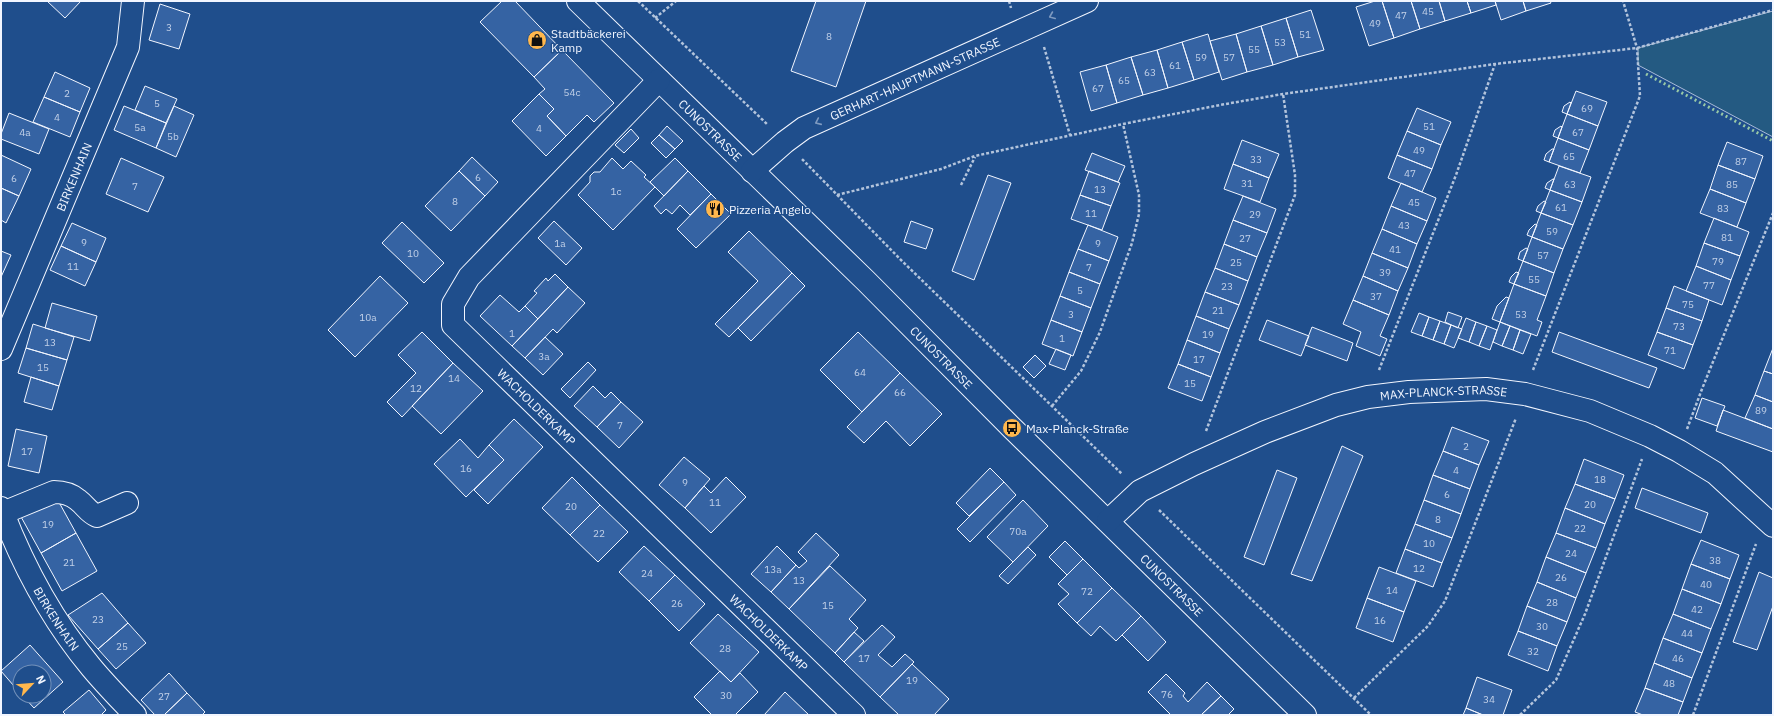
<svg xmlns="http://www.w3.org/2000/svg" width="1774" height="716" viewBox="0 0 1774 716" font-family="'IBM Plex Sans',sans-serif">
  <rect width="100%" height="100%" fill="#1f4e8c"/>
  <path fill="#245a82" stroke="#a8bbd7" d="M1773 11V137L1638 65V48Z"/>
  <path fill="#3563a3" stroke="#f2f6ff" d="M47 1H81L65 18Z
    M502 1H515L562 50 534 77 480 22Z
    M816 1H866L836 87 791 71Z
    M1375 1H1382L1394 38 1369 46 1356 7Z
    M1382 1H1411L1420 29 1394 38Z
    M1411 1H1439L1445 21 1420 29Z
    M1439 1H1467L1471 13 1445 21Z
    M1467 1H1495L1496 5 1471 13Z
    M1495 1H1523L1526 11 1501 20Z
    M1523 1H1550L1551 3 1526 11Z
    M160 4 190 14 179 49 149 40Z
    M1311 10 1324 50 1298 57 1286 18Z
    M1286 18 1298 57 1273 65 1261 26Z
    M1261 26 1273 65 1247 72 1236 34Z
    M1208 34 1219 72 1194 80 1182 42Z
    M1236 34 1247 72 1222 80 1210 41Z
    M1182 42 1194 80 1168 88 1157 50Z
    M562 50 614 103 594 122 587 115 566 136 547 116 554 109 539 94 545 89 534 77Z
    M1157 50 1168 88 1143 95 1131 57Z
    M1131 57 1143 95 1117 103 1106 65Z
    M1106 65 1117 103 1091 111 1080 72Z
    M55 72 90 88 80 112 44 97Z
    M145 86 177 99 166 123 135 110Z
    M1576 91 1607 102 1598 126 1567 114Z
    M539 94 554 109 547 116 566 136 546 156 512 121Z
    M44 97 80 112 70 137 33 122Z
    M1570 102 1571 103 1567 114 1562 112 1564 106Z
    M124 106 166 123 156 148 114 130Z
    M174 106 194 115 176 157 156 148Z
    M1417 108 1451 122 1441 145 1407 131Z
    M9 113 49 129 39 154 1 139V134Z
    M1567 114 1598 126 1589 150 1558 138Z
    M667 126 683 141 675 149 659 135Z
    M1561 126 1562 127 1558 138 1553 136 1555 130Z
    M631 129 639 138 624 153 615 145Z
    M1407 131 1441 145 1432 169 1397 155Z
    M659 135 675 149 666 158 651 143Z
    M1558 138 1589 150 1580 173 1549 162Z
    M1242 140 1279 154 1269 178 1233 164Z
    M1727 142 1763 156 1755 179 1718 165Z
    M1552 149H1554L1549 162 1544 160 1546 154Z
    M1092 153 1125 166 1118 182 1085 170Z
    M1 155 31 169 19 196 1 188Z
    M1397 155 1432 169 1422 192 1388 178Z
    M472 157 498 182 485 196 459 171Z
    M121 158 164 177 148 212 106 194Z
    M612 158 623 169 631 161 646 175 644 177 655 187 613 230 578 195 590 182V176L594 172H600Z
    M675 158 688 171 664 196 650 182Z
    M1233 164 1269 178 1260 202 1224 189Z
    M1718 165 1755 179 1746 203 1710 189Z
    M1559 166 1591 177 1582 202 1550 190Z
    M459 171 485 196 451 231 425 206Z
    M688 171 711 194 690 215 680 205 672 214 666 209 661 214 654 206Z
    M1089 171 1120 183 1111 206 1080 195Z
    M988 175 1011 183 974 280 952 271Z
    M1553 179H1554L1550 190 1545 188 1547 183Z
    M1401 183 1436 198 1427 221 1391 206Z
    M1 188 19 196 6 223 1 220Z
    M1710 189 1746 203 1737 227 1700 213Z
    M1550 190 1582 202 1573 225 1541 213Z
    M711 194 731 214 696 248 677 229Z
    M1080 195 1111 206 1102 230 1071 219Z
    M1243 196 1276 209 1267 233 1233 220Z
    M1544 201 1546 202 1541 213 1536 211 1538 206Z
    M1391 206 1427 221 1417 244 1382 229Z
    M1541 213 1573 225 1563 249 1532 237Z
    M1714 218 1749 232 1740 256 1704 243Z
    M1233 220 1267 233 1257 257 1224 244Z
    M554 221 582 248 566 265 538 238Z
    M911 221 933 229 926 249 904 242Z
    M402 222 444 263 424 283 382 243Z
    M72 223 106 238 96 262 61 246Z
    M1535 224 1537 225 1532 237 1527 235 1529 230Z
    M1088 225 1118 237 1109 261 1078 249Z
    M1382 229 1417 244 1408 268 1372 253Z
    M749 231 792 273 729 337 715 324 758 281 728 252Z
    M1532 237 1563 249 1554 273 1523 261Z
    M1704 243 1740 256 1731 280 1696 266Z
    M1224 244 1257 257 1248 281 1215 268Z
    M61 246 96 262 85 286 50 270Z
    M1526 248 1528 249 1523 261 1518 259 1520 252Z
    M1078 249 1109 261 1100 284 1069 272Z
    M1 251 11 255 1 277Z
    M1372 253 1408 268 1398 291 1363 276Z
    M1523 261 1554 273 1546 296 1514 284Z
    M1696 266 1731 280 1722 305 1686 291Z
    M1215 268 1248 281 1239 305 1205 292Z
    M1069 272 1100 284 1091 308 1060 296Z
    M1516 272 1519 273 1514 284 1509 282 1511 277Z
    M792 273 805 286 751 341 738 328Z
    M555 274 568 287 538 319 525 306 537 293 534 291 546 278 548 281Z
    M380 276 408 303 355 357 328 330Z
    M1363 276 1398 291 1389 315 1353 300Z
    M1514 284 1546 296 1537 320 1542 322 1537 336 1500 322Z
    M1674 286 1709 300 1702 321 1666 308Z
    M568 287 585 303 557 333 553 329 525 358 512 346Z
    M1205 292 1239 305 1229 329 1196 316Z
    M500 295 519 312 525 306 538 319 512 346 480 316Z
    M1060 296 1091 308 1082 332 1051 320Z
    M1506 297 1509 298 1500 322 1492 319 1497 306Z
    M1353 300 1389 315 1380 336 1387 339 1380 356 1356 346 1361 332 1343 324Z
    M52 303 97 316 90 341 45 328Z
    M1666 308 1702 321 1693 345 1657 332Z
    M1448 312 1462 317 1458 328 1445 322Z
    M1419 313 1429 317 1422 336 1411 332Z
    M1196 316 1229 329 1220 353 1187 340Z
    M1429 317 1440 321 1433 340 1422 336Z
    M1466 318 1476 322 1469 342 1458 338Z
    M1051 320 1082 332 1073 356 1042 344Z
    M1267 320 1309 336 1301 356 1259 340Z
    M1440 321 1451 325 1444 344 1433 340Z
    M1476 322 1487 326 1479 346 1469 342Z
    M1500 322 1510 326 1502 346 1493 342Z
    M33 324 74 337 67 360 26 348Z
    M1451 325 1462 329 1454 348 1444 344Z
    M1487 326 1497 330 1490 350 1479 346Z
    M1510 326 1520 330 1513 350 1502 346Z
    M1312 327 1353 343 1347 361 1305 345Z
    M1520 330 1531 334 1523 354 1513 350Z
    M422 332 453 363 402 417 387 402 416 373 398 355Z
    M858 332 900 373 862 412 820 370Z
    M1559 332 1657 368 1649 388 1552 352Z
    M1657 332 1693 345 1684 369 1648 355Z
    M545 337 563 354 543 375 525 358Z
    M1187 340 1220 353 1211 377 1178 364Z
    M26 348 67 360 59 386 18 373Z
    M1773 348V374L1764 371Z
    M1056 349 1071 355 1065 370 1049 364Z
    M1035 355 1046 366 1034 378 1023 367Z
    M588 362 596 370 570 398 561 389Z
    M453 363 483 391 441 434 412 406Z
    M1178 364 1211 377 1202 401 1168 388Z
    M1764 371 1773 374V402L1755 395Z
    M900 373 942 414 910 446 886 421 864 443 847 427Z
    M31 377 59 386 52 410 24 402Z
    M593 386 605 398 611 392 621 402 597 427 574 406Z
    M1755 395 1773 402V429L1745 418Z
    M1702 398 1725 406 1717 426 1695 418Z
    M621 402 643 422 619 448 597 427Z
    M1723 410 1773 429V452L1716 431Z
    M514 419 543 447 488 504 474 490 504 460 489 445Z
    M1452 427 1489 441 1479 465 1443 451Z
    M16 429 47 436 39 473 8 466Z
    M460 439 478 458 489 445 504 460 466 497 434 464Z
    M1342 446 1363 456 1312 581 1291 574Z
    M1443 451 1479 465 1470 489 1433 475Z
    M684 457 710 479 685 508 659 485Z
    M1584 459 1624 475 1615 499 1575 484Z
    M990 468 1004 482 969 516 956 503Z
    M1277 470 1297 478 1264 565 1244 557Z
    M1433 475 1470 489 1461 514 1424 500Z
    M572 477 600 505 570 535 542 508Z
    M726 477 746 497 711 533 685 508 704 486 711 493Z
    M1004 482 1016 495 970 542 957 529Z
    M1575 484 1615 499 1605 524 1565 508Z
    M1642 488 1708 513 1701 533 1635 508Z
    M55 495 76 533 41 553 20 515Z
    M1023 500 1048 526 1013 562 987 537Z
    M1424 500 1461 514 1452 538 1415 524Z
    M600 505 628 532 598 562 570 535Z
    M1565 508 1605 524 1596 548 1556 533Z
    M1415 524 1452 538 1442 563 1405 549Z
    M76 533 97 571 62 591 41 553Z
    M816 533 839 555 789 609 771 592 796 565 799 568 807 561 798 552Z
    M1556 533 1596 548 1586 573 1546 557Z
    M1701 540 1739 555 1730 579 1691 564Z
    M1065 541 1083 559 1067 575 1049 557Z
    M644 546 675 575 649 601 619 572Z
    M777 546 796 565 771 592 751 574Z
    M1028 547 1036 555 1008 584 999 576Z
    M1405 549 1442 563 1433 587 1396 573Z
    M1546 557 1586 573 1576 598 1537 582Z
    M1083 559 1112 588 1077 623 1058 604 1069 594 1058 584Z
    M1691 564 1730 579 1721 604 1682 589Z
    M830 566 866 600 849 619 858 628 835 653 789 609Z
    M1379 567 1416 581 1404 612 1367 598Z
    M1759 572 1773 578V606L1757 650 1733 642Z
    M675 575 705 604 679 631 649 601Z
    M1537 582 1576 598 1567 622 1527 606Z
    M1112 588 1141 616 1116 641 1100 626 1091 636 1077 623Z
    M1682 589 1721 604 1711 629 1673 614Z
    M102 593 128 623 98 649 68 615Z
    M1367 598 1404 612 1393 642 1356 628Z
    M1527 606 1567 622 1557 646 1518 631Z
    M718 614 759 652 731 682 690 643Z
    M1673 614 1711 629 1702 653 1663 638Z
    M1141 616 1166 642 1148 661 1122 635Z
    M128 623 146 643 116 669 98 649Z
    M882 625 895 637 878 655 892 667 905 654 914 662 880 697 844 662Z
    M1518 631 1557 646 1548 671 1508 655Z
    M854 632 864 641 844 662 835 653Z
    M1663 638 1702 653 1692 678 1654 663Z
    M30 645 63 682 34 708 23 696H44V672H20V693L1 671Z
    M1654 663 1692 678 1683 702 1645 688Z
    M912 664 949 699 934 715H899L880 697Z
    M720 671 731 682 740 673 758 692 735 715H712L694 697Z
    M169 673 187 693 164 715H155L141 700Z
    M1166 674 1185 693 1183 696 1188 702 1207 682 1221 696 1201 715H1171L1148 692Z
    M1477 677 1512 690 1503 715H1483L1466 708Z
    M1645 688 1683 702 1678 715H1643L1635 712Z
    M89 690 106 710 101 715H66L63 712Z
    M785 692 809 715H764Z
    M187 693 205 712 202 715H164Z
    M1221 696 1234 709 1228 715H1201Z
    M1466 708 1483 715H1463Z"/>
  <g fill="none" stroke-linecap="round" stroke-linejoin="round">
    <defs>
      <g id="minor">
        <path id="s1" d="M578 1 866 281 1012 428 1305 715"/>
        <path id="s2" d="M659 80 469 277 453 304V325L854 715"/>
        <path id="s3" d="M752 171 785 142 804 128 1087 1"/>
        <path id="s4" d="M1 349 128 47 133 1"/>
        <path id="s5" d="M1 508C23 566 52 620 91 667 105 684 120 699 135 715"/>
        <path d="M3 513 54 492C62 492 71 494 78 500 86 506 88 512 97 516L127 503"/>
        <path id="s6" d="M1108 521 1140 491 1194 464 1265 432 1336 405 1368 397 1409 392 1486 389 1525 394 1590 411 1650 436 1679 451 1715 473 1773 526"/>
      </g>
    </defs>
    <use href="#minor" stroke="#f2f6ff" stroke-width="24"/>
    <path stroke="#b3c4dc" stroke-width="2.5" stroke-dasharray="3 2" stroke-linecap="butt" d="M638 1 768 125
      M1009 1 1011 8
      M655 18 676 1
      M1044 47 1070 135
      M802 159 901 260 1122 474
      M961 185 975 157
      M837 195 941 169 975 156 1123 124 1220 105 1283 94 1495 64 1637 48 1773 10
      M1379 370 1456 175 1495 64
      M1533 370 1640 96 1637 48 1623 1
      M1052 406 1081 371 1100 332 1132 243 1139 214V195L1123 124
      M1687 429 1702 389 1773 213
      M1206 431 1295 195V175L1283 94
      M1159 510 1371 715
      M1354 698 1428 626 1445 601 1516 418
      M1520 715 1556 680 1585 614 1642 459
      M1693 715 1756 544"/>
    <use href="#minor" stroke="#1f4e8c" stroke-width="22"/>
    <path stroke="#97c8a6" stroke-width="3" stroke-dasharray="2 3" stroke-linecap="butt" d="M1646 74 1773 141"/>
  </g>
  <defs><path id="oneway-chevron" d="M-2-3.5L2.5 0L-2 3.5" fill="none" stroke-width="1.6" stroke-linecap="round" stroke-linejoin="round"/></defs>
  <g stroke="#7e9ac0">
    <use href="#oneway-chevron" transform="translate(1052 16) rotate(157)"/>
    <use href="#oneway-chevron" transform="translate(818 122) rotate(156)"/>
  </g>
  <defs>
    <symbol id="shop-disc" viewBox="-11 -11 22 22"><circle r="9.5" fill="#ffb74d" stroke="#1f4e8c"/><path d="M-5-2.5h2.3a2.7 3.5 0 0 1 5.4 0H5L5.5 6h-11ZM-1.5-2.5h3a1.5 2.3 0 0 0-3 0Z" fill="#111"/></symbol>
    <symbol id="restaurant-disc" viewBox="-11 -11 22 22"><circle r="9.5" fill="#ffb74d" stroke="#1f4e8c"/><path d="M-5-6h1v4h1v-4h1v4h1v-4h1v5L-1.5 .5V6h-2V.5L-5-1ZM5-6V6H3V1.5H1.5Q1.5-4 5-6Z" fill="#111"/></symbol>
    <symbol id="bus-disc" viewBox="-11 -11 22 22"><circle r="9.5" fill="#ffb74d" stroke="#1f4e8c"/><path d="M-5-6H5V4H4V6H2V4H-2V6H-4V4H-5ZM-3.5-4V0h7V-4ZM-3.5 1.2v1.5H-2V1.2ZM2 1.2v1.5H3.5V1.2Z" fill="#111"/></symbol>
  </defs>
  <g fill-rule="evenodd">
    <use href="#shop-disc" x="526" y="29" width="22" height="22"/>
    <use href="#restaurant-disc" x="704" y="198" width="22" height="22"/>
    <use href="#bus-disc" x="1001" y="417" width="22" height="22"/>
  </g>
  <g text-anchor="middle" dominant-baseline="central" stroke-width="3" stroke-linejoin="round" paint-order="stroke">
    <g font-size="10" fill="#c3d1e8">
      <text x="1428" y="11">45</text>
      <text x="1401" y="15">47</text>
      <text x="1375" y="23">49</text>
      <text x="169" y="27">3</text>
      <text x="1305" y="34">51</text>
      <text x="829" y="36">8</text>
      <text x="1280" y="42">53</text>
      <text x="1254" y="49">55</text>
      <text x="1201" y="57">59</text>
      <text x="1229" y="57">57</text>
      <text x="1175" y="65">61</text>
      <text x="1150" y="72">63</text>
      <text x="1124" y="80">65</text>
      <text x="1098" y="88">67</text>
      <text x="572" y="92">54c</text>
      <text x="67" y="93">2</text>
      <text x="157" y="103">5</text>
      <text x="1587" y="108">69</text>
      <text x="57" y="117">4</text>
      <text x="1429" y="126">51</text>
      <text x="140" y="127">5a</text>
      <text x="539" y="128">4</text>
      <text x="25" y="132">4a</text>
      <text x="1578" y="132">67</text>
      <text x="173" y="136">5b</text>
      <text x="1419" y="150">49</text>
      <text x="1569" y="156">65</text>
      <text x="1256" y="159">33</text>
      <text x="1741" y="161">87</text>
      <text x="1410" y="173">47</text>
      <text x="478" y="177">6</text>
      <text x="14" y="178">6</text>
      <text x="1247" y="183">31</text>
      <text x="1570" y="184">63</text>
      <text x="1732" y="184">85</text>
      <text x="135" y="186">7</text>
      <text x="1100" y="189">13</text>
      <text x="616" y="191">1c</text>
      <text x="455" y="201">8</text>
      <text x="1414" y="202">45</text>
      <text x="1561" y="207">61</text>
      <text x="1723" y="208">83</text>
      <text x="1091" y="213">11</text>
      <text x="1255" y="214">29</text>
      <text x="1404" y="225">43</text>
      <text x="1552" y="231">59</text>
      <text x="1727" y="237">81</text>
      <text x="1245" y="238">27</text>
      <text x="84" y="242">9</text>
      <text x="560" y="243">1a</text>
      <text x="1098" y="243">9</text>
      <text x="1395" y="249">41</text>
      <text x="413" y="253">10</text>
      <text x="1543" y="255">57</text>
      <text x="1718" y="261">79</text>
      <text x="1236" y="262">25</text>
      <text x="73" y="266">11</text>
      <text x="1089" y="267">7</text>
      <text x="1385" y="272">39</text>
      <text x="1534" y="279">55</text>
      <text x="1709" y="285">77</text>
      <text x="1227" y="286">23</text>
      <text x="1080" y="290">5</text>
      <text x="1376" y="296">37</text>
      <text x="1688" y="304">75</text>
      <text x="1218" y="310">21</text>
      <text x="1071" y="314">3</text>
      <text x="1521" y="314">53</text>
      <text x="368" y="317">10a</text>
      <text x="1679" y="326">73</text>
      <text x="512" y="333">1</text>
      <text x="1208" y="334">19</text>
      <text x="1062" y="338">1</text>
      <text x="50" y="342">13</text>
      <text x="1670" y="350">71</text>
      <text x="544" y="356">3a</text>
      <text x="1199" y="359">17</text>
      <text x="43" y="367">15</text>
      <text x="860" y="372">64</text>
      <text x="454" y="378">14</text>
      <text x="1190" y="383">15</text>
      <text x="416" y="388">12</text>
      <text x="900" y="392">66</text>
      <text x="1761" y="410">89</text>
      <text x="620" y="425">7</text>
      <text x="1466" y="446">2</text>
      <text x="27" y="451">17</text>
      <text x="466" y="468">16</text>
      <text x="1456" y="470">4</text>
      <text x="1600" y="479">18</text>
      <text x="685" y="482">9</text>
      <text x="1447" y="494">6</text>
      <text x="715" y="502">11</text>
      <text x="1590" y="504">20</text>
      <text x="571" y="506">20</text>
      <text x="1438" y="519">8</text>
      <text x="48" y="524">19</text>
      <text x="1580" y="528">22</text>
      <text x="1018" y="531">70a</text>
      <text x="599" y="533">22</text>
      <text x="1429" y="543">10</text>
      <text x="1571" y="553">24</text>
      <text x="1715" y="560">38</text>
      <text x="69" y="562">21</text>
      <text x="1419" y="568">12</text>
      <text x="773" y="569">13a</text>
      <text x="647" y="573">24</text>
      <text x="1561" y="577">26</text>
      <text x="799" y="580">13</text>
      <text x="1706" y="584">40</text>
      <text x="1392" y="590">14</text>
      <text x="1087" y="591">72</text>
      <text x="1552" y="602">28</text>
      <text x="677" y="603">26</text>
      <text x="828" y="605">15</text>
      <text x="1697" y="609">42</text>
      <text x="98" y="619">23</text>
      <text x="1380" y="620">16</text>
      <text x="1542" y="626">30</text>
      <text x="1687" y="633">44</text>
      <text x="122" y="646">25</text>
      <text x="725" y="648">28</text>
      <text x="1533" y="651">32</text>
      <text x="864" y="658">17</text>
      <text x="1678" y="658">46</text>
      <text x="912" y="680">19</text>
      <text x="1669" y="683">48</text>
      <text x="1167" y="694">76</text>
      <text x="726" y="695">30</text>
      <text x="164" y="696">27</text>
      <text x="1489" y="699">34</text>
    </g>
    <g font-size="12" fill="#f2f6ff" stroke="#1f4e8c" text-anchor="start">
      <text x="551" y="33">Stadtbäckerei<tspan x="551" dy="14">Kamp</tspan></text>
      <text x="729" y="209">Pizzeria Angelo</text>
      <text x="1026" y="428">Max-Planck-Straße</text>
    </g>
    <g font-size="12" fill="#f2f6ff" stroke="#1f4e8c">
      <text stroke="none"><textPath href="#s3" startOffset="189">GERHART-HAUPTMANN-STRASSE</textPath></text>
      <text stroke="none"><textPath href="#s1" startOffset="185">CUNOSTRASSE</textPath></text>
      <text stroke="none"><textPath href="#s4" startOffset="187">BIRKENHAIN</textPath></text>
      <text stroke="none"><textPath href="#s1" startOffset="509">CUNOSTRASSE</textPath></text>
      <text stroke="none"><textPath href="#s6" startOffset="367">MAX-PLANCK-STRASSE</textPath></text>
      <text stroke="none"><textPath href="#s2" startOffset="443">WACHOLDERKAMP</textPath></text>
      <text stroke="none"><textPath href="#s1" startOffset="833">CUNOSTRASSE</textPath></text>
      <text stroke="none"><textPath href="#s5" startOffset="124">BIRKENHAIN</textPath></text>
      <text stroke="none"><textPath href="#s2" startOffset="767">WACHOLDERKAMP</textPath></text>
    </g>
  </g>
  <rect width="1774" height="716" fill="none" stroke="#f2f6ff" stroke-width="4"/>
  <g transform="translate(32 684) rotate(64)"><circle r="19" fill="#1f4e8c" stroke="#7391ba"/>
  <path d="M0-3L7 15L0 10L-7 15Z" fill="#ffb74d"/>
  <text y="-6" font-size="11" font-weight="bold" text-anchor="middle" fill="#f2f6ff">N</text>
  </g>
</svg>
